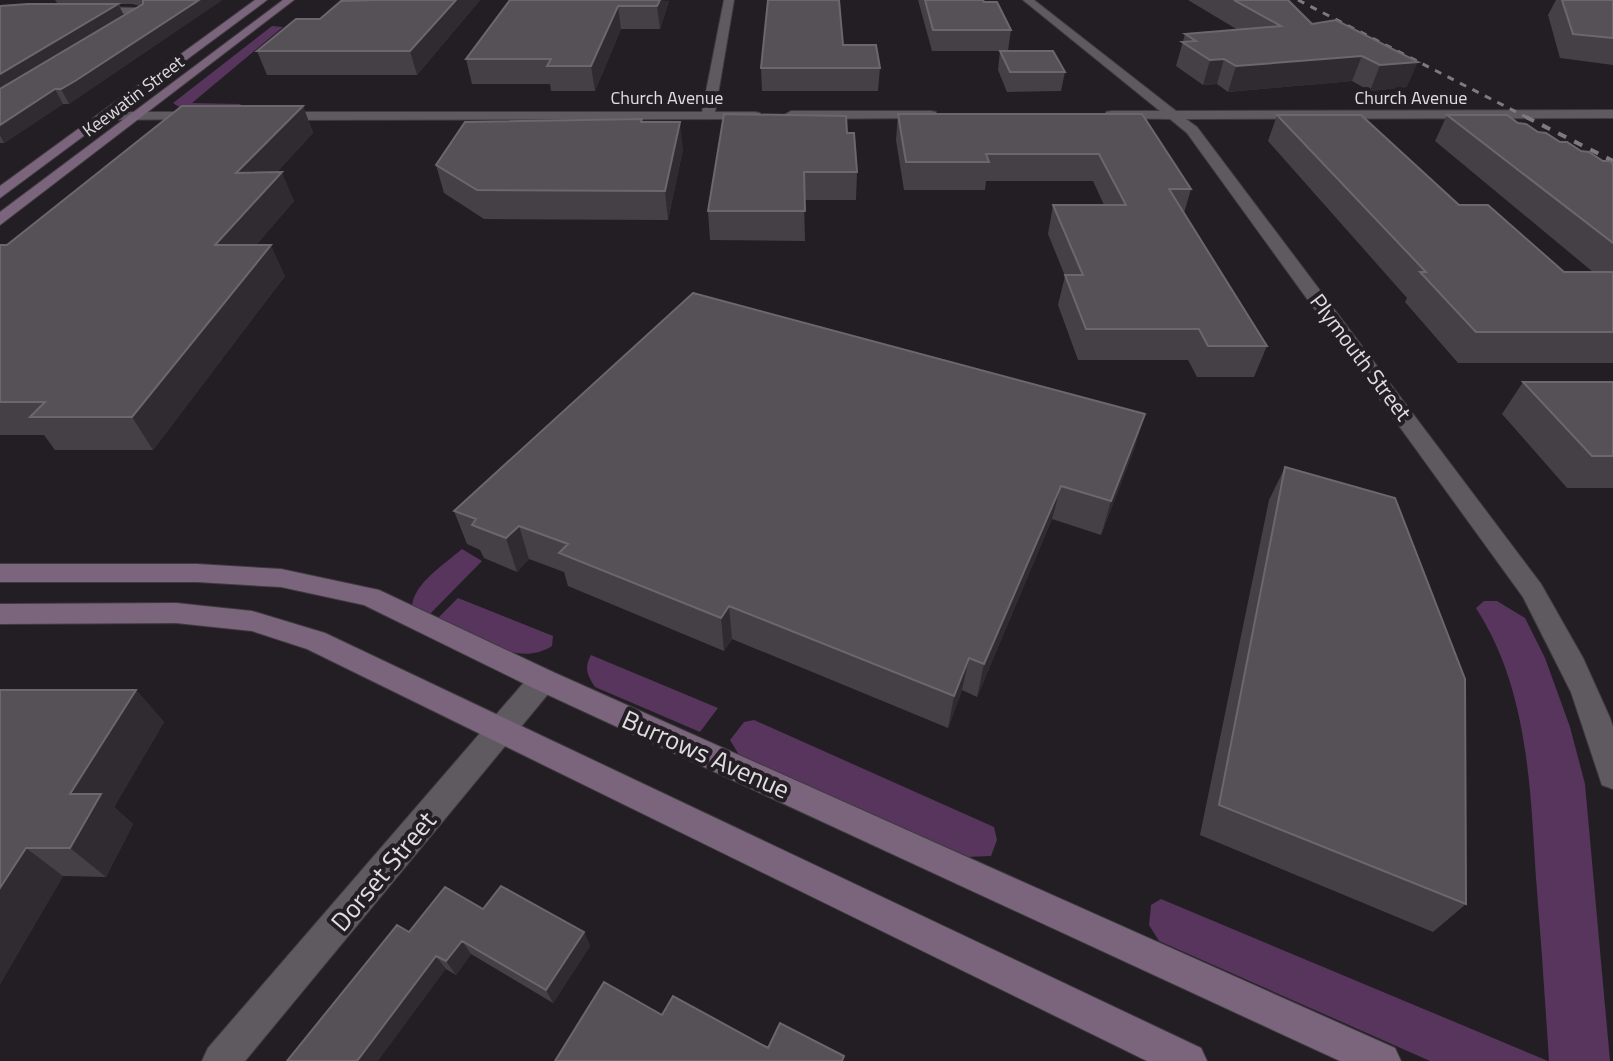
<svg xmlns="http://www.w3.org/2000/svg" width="1613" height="1061" viewBox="0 0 1613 1061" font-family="'Titillium Web',sans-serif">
  <rect width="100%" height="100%" fill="#221e23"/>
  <path fill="#57355c" d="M272 26 283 27 192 103 241 104 238 107H179L173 103Z
    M462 549 482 561 428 616 412 608C412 584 445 564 462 549Z
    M458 598 553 636 552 646C517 669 470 635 437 619Z
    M1484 601H1497L1525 618 1545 658 1570 727 1585 784 1610 1061H1549C1545 1000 1541 939 1536 878 1530 785 1528 689 1476 608Z
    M591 655 718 708 700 732 595 687C587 675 584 668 591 655Z
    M754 720 994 827 997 840 991 856 967 857 739 755 730 740 744 722Z
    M1161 899 1548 1061H1430L1159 941 1149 925 1151 905Z"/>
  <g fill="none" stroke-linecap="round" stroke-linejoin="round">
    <defs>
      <path id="street" d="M724 0H734L715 112H755L760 113V119L275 120 268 116 275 112H702Z
        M1023 0H1034L1176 111 1613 110V118L1186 119 1197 127 1541 584 1583 658 1610 718 1613 727V789L1602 785 1571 692 1523 597 1187 133 1170 119 1106 118V112L1111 111H1160Z
        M90 7 142 8 147 14 124 28 120 27V23L135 14 86 12V8Z
        M931 111 936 112V118L791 119 784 115 791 111Z
        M203 112 210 116 208 119 105 120 98 116 105 112Z
        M543 669 553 672 557 680 553 688 245 1061H202L208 1048 533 672Z"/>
      <path id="secondary" d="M255 0H267L0 198V186Z
        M283 0H294L0 225V212Z
        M0 564H197L281 569 379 590 553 672 1395 1048 1401 1061H1340L533 688 364 605 281 587 197 582H0Z
        M176 603 252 611 325 633 1201 1048 1207 1061H1147L307 649 252 631 176 623 0 624V604Z"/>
    </defs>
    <use href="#street" stroke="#3f3b3f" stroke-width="2"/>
    <use href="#secondary" stroke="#3f3b3f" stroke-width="2"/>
    <use href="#street" fill="#5f5a60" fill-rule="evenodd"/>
    <use href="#secondary" fill="#7a657d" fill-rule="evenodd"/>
    <path stroke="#7e7a7f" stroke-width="3" stroke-dasharray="7 7" stroke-linecap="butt" d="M1298 0 1530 119"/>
    <path stroke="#7e7a7f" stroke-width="4" stroke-dasharray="9 9" stroke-linecap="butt" d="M1526 117 1613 161"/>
  </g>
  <path fill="#454046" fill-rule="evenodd" d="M55 0H222L82 95 69 104H63L4 143H0V6L58 4ZM119 4H132L141 6 124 16Z
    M480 0 417 75H267L257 51 320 19 375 1Z
    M510 0 669 1 660 29H621L595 91H551L550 84H472L466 59Z
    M918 0H983L1011 30 1008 51 1065 72 1061 91 1007 92 998 70 1000 51H932Z
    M1188 0H1288L1312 24 1336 20 1407 87 1370 91 1352 81 1228 92 1217 84 1203 85 1176 66 1185 34 1238 30Z
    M1556 0H1613V65L1560 58 1548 15Z
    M843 45 880 68 878 91H762L761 68Z
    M303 106 313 133 276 173 294 201 256 245 285 276 153 450H55L44 435H0V245H7Z
    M898 114H1142L1191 189 1184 213 1267 346 1254 377H1197L1188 360H1078L1058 305 1065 276 1048 234 1053 205H1104L1093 181H986L985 190H904L896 140Z
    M1277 115 1459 205 1564 272H1593L1435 141 1447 115 1518 123 1603 161 1613 164V363H1458L1405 302 1407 298 1268 141Z
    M642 119V122L683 149 668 220 484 219 444 193 436 165Z
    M847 133 857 172 856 200H804L805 241 710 240 708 211Z
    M1523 382H1613V488H1567L1502 414Z
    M1135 447 1101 535 1052 519 977 697 962 690 948 728 732 639 724 651 568 586 564 572 529 559 517 572 484 558 480 550 467 544 454 511Z
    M1285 467 1466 904 1433 932 1200 835 1269 500Z
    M0 690H136L164 722 114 807 133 824 106 877 63 876 0 984Z
    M483 909 584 932 590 946 553 1003 471 954 456 975 446 969 409 932Z"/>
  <path fill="#302b31" d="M199 0H222L69 104 61 89Z
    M456 0H480L417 75 410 51Z
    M660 0 669 1 660 29 657 6Z
    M118 4 124 16 0 92V74Z
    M618 6 621 29 595 91 591 66Z
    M1362 56 1352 81 1228 92 1236 66Z
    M1224 59 1217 84 1203 85 1210 60Z
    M1418 62 1407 87 1370 91 1380 65Z
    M55 89 63 104 4 143 0 135V125Z
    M303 106 313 133 249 202 236 173Z
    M680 122 683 149 668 220 665 191Z
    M282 172 294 201 230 276 215 245Z
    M271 245 285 276 153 450 132 417Z
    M1145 414 1135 447 1101 535 1111 501Z
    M1061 486 1052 519 977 697 984 664Z
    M519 526 529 559 517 572 506 538Z
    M729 606 732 639 724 651 721 618Z
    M969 658 962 690 948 728 954 696Z
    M136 690 164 722 114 807 133 824 106 877 70 848V794Z
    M26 848 63 876 0 984V888Z
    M584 932 590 946 553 1003 546 990Z
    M462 941 471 954 456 975 446 961Z
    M436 956 446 969 378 1061H357Z"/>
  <path fill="#555156" stroke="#6b676c" stroke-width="2" d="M143 0H199L75 81 61 89H55L0 125V89L143 4Z
    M376 0H456L410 51H257L296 19H320L341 1Z
    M510 0H660L657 6H618L591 66H547L551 59H466Z
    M768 0H839L843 45H876L880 68H761Z
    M925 0H983L984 2H997L1011 30H933Z
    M1234 0H1288L1312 24 1336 20 1418 62 1380 65 1362 56 1236 66 1224 59 1210 60 1182 42 1196 41 1185 34 1281 26Z
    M1562 0H1613V38L1573 34Z
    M28 4H118L0 74V6Z
    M1000 51H1053L1065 72H1010Z
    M182 106H303L236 173 282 172 215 245H271L132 417H30L45 402H0V245H7Z
    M724 114 846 116 847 133H854L857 172H804L805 211H708Z
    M898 114H1142L1191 189H1169L1267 346H1208L1199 329H1086L1065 275H1083L1053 205H1126L1099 154H986L989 162H906Z
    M1277 115H1361L1459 205H1488L1564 272H1613V332H1476L1420 272H1426Z
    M1447 115H1507L1518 123 1526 124 1538 132 1546 133 1560 142H1567L1581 151 1589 152 1603 161H1610L1613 164V243Z
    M642 119 641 122H680L665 191 477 190 436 165 465 122Z
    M693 293 1145 414 1111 501 1061 486 984 664 969 658 954 696 729 606 721 618 559 553 568 544 519 526 506 538 472 525 476 519 454 511Z
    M1523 382H1613V456H1592Z
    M1285 467 1395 498 1465 679 1466 904 1219 805Z
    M0 690H136L70 794H101L70 848H26L0 888Z
    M501 886 584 932 546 990 462 941 446 961 436 956 357 1061H287L397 925 409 932 445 887 483 909Z
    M604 982 662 1015 673 996 768 1048 780 1023 844 1056 842 1061H555Z"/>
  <g text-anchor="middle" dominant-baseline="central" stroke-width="8" stroke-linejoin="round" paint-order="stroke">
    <g font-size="18" fill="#e0dde0" stroke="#221e23">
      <text transform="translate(133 96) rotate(-37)">Keewatin Street</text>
      <text x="667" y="97">Church Avenue</text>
      <text x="1411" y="97">Church Avenue</text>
    </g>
    <g font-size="22" fill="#e0dde0" stroke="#221e23">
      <text transform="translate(1361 357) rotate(53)">Plymouth Street</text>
    </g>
    <g font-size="26" fill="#e0dde0" stroke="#221e23">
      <text transform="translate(706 754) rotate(24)">Burrows Avenue</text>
      <text transform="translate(383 871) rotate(-50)">Dorset Street</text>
    </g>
  </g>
</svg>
